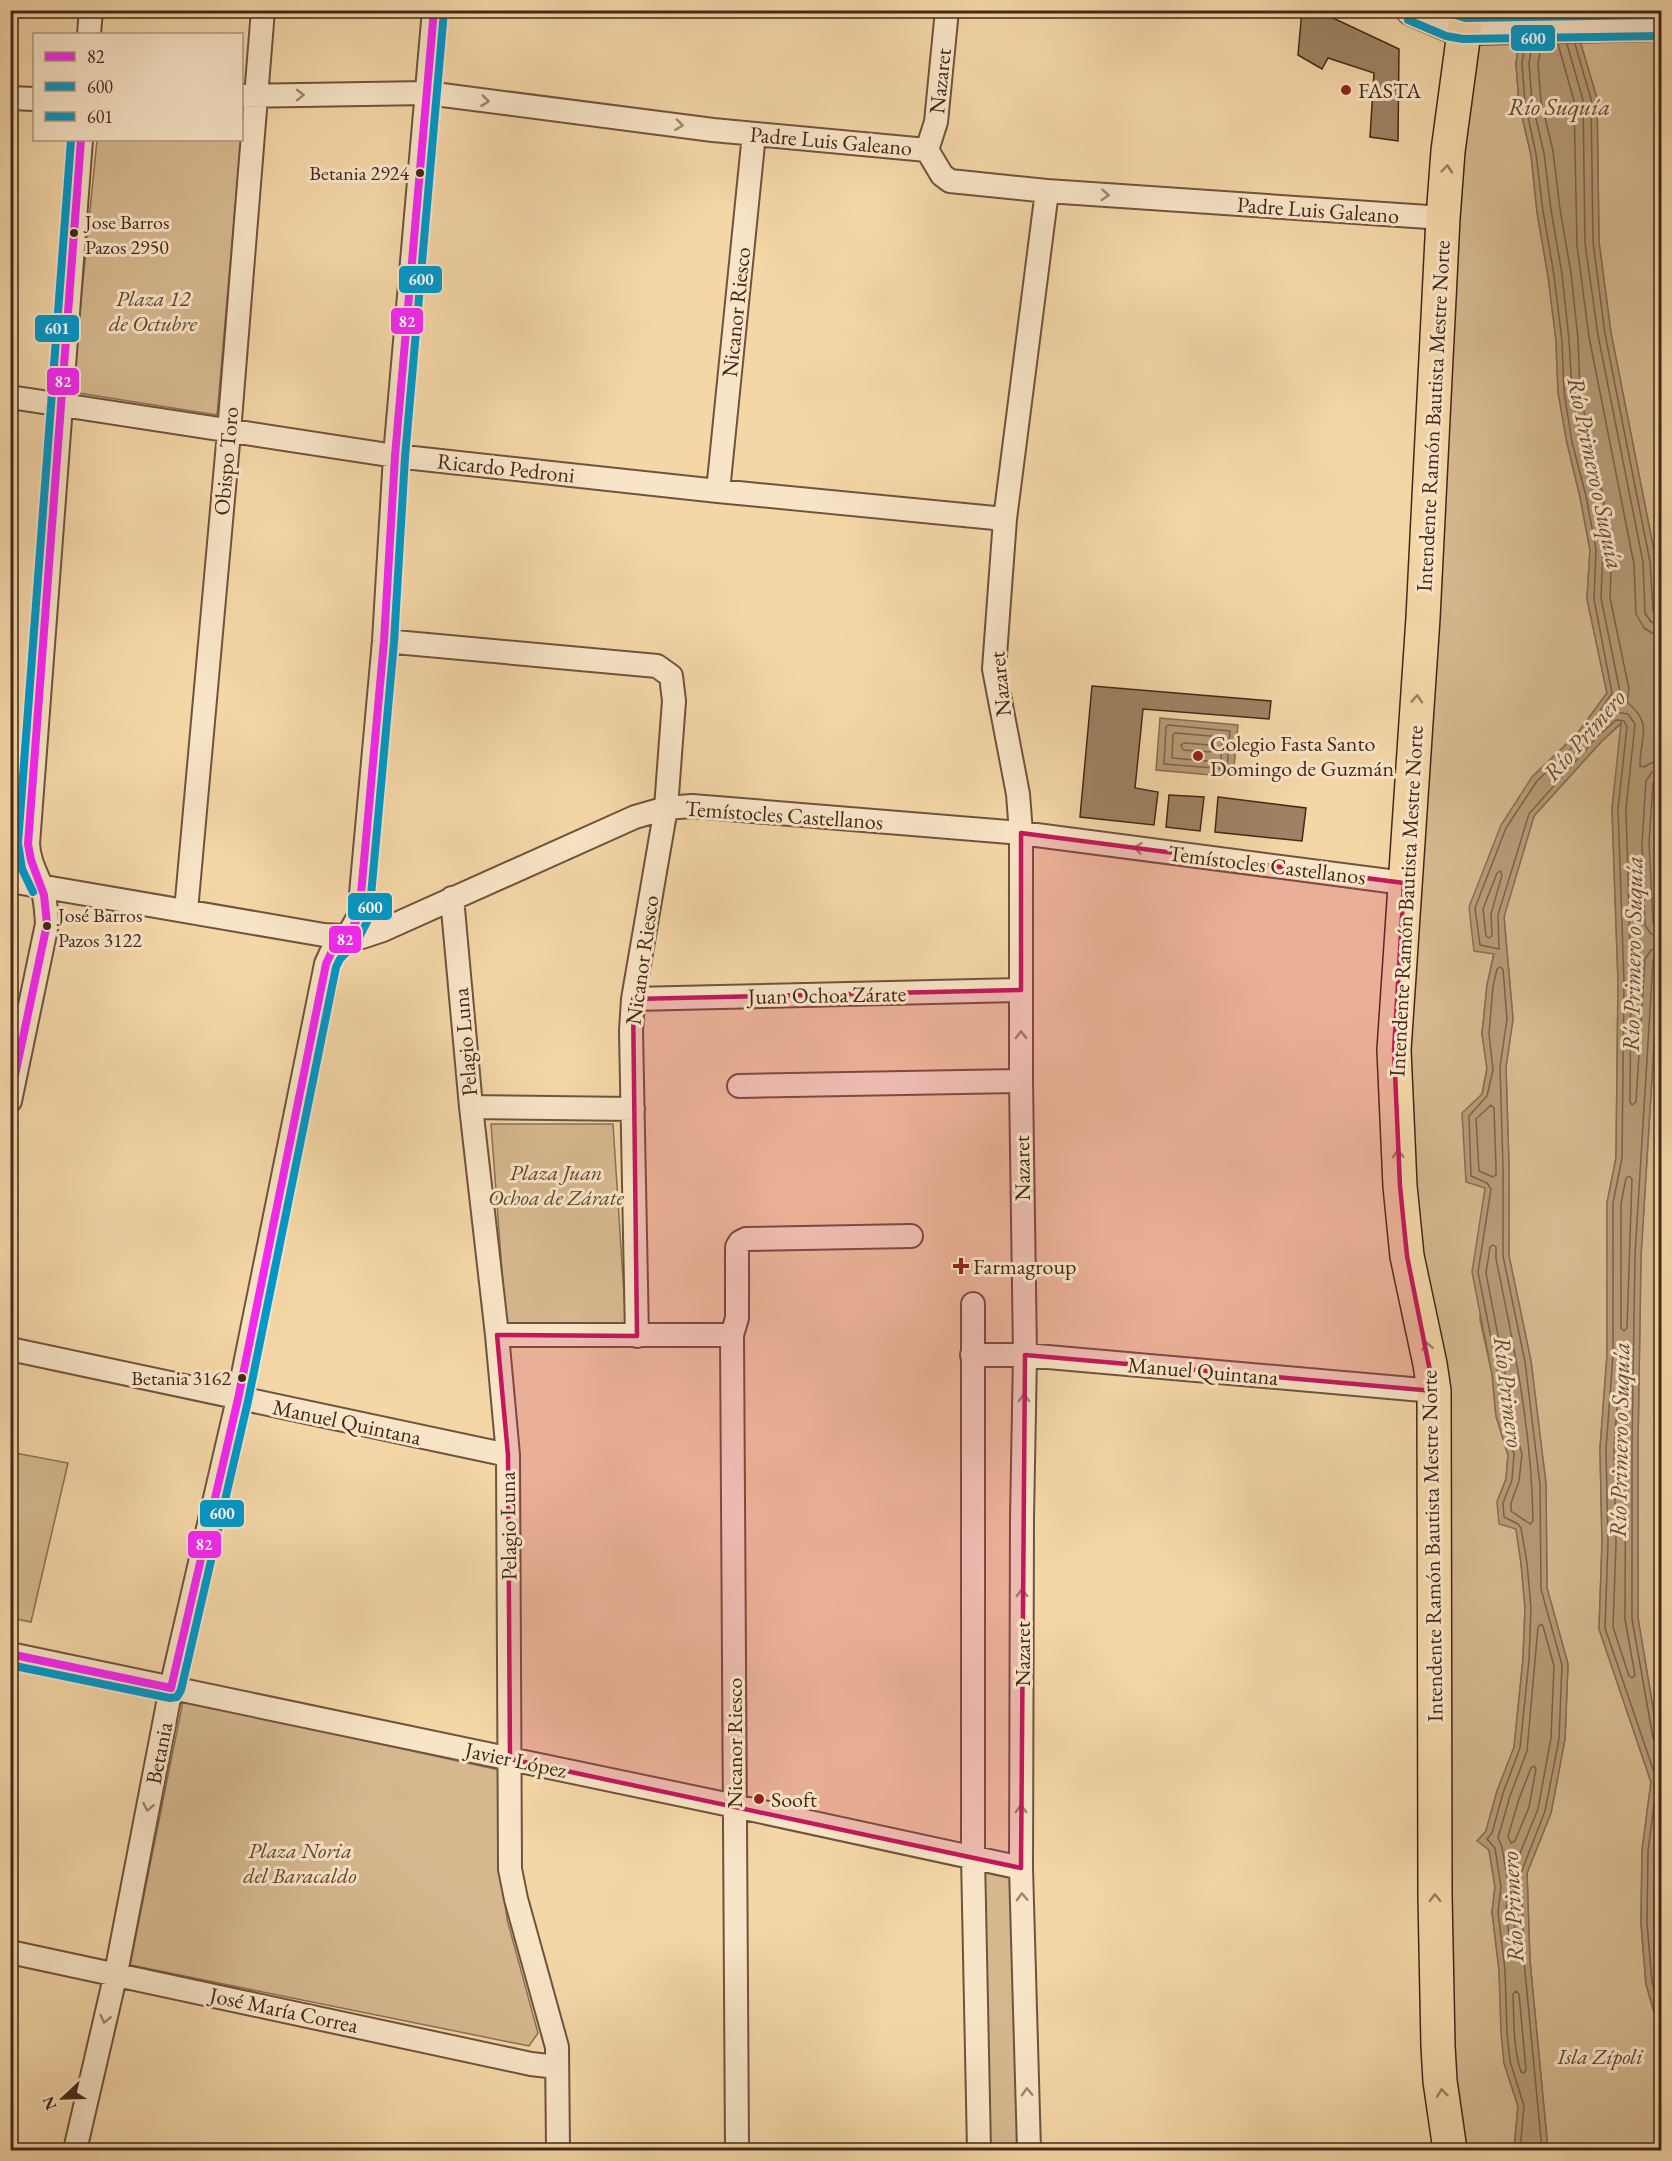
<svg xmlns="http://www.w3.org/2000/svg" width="1672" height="2161" viewBox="0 0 1672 2161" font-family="'EB Garamond',serif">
  <rect width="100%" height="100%" fill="#f4d6a7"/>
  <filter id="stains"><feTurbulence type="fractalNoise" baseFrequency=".00333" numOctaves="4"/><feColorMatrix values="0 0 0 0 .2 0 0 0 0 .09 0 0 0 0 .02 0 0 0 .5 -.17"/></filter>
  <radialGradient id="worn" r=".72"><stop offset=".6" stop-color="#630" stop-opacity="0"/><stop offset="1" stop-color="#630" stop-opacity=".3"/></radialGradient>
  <path fill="#d6b88f" stroke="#8c7054" stroke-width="1.5" d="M1467 11H1524L1516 63 1519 104 1531 155 1537 212 1548 276 1556 341 1558 392 1567 443 1580 497 1590 550 1587 599 1607 693 1577 734 1532 777 1487 985 1482 1034 1487 1068 1482 1094 1485 1188 1480 1320 1492 1374 1496 1416 1508 1455 1506 1479 1497 1502 1516 1529 1521 1563 1525 1608 1523 1659 1514 1748 1497 1791 1486 1831 1495 1887 1492 1912 1499 1970 1504 2063 1518 2106 1514 2150H1450L1435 1415 1400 1186Z
    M1571 11H1661V682L1656 561 1611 333 1599 242 1597 98Z
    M97 140H241L217 415 72 392Z
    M1622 723 1612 809 1618 981 1616 1158 1607 1203V1355L1600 1449 1602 1543 1599 1629 1651 1782 1642 1851 1641 1923 1646 1984 1658 2026 1661 2056 1662 2140 1660 2150H1548L1530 1961 1527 1873 1551 1813 1565 1739 1568 1664 1547 1588 1546 1484 1531 1361 1509 1256V1167L1506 1067 1513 1019 1504 916 1534 816 1601 742Z
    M1661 731V1756L1638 1618V1444L1641 1256 1660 947 1655 843Z
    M491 1124H613L626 1325H506Z
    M10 1452 68 1463 31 1622 11 1618Z
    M183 1701 499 1770V1860L507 1919 538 2033 529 2046 130 1965Z
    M984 1870 1012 1875 1018 2150H986Z"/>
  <path fill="#b79b77" stroke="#886d52" stroke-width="1.5" d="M1524 11H1571L1597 98 1599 242 1611 333 1656 561 1662 682 1661 731 1655 843 1660 947 1641 1256 1638 1444V1618L1661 1756 1662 2056 1658 2026 1646 1984 1641 1923 1642 1850 1651 1782 1599 1629 1602 1543 1600 1449 1607 1355V1203L1616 1158 1618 981 1612 809 1621 723 1601 742 1534 816 1504 917 1513 1019 1506 1067 1509 1167V1256L1531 1361 1546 1484 1547 1588 1568 1664 1565 1739 1551 1813 1527 1873 1530 1961 1548 2150H1514L1518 2106 1504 2063 1501 2033 1499 1970 1492 1912 1495 1887 1489 1850 1477 1841 1486 1831 1497 1791 1514 1747 1523 1659 1525 1608 1521 1563 1516 1529 1499 1524 1497 1502 1506 1479 1508 1455 1496 1416 1492 1374 1472 1272 1485 1188 1466 1182 1462 1113 1482 1094 1487 1069 1482 1034 1487 985 1494 954 1474 951 1469 907 1501 825 1532 777 1577 734 1607 693 1587 599 1590 550 1580 497 1567 443 1558 392 1556 341 1548 276 1537 212 1531 155 1519 104 1516 63Z
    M1160 718 1238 725 1233 777 1156 770Z"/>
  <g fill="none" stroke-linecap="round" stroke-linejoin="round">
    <path stroke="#7c6248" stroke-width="1.5" d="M1558 44 1574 101 1577 245 1589 337 1634 564 1636 614 1644 628 1652 633 1662 634
      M1567 44 1583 100 1585 243 1598 335 1643 562 1645 613 1651 622 1662 625
      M1575 44 1591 99 1593 242 1605 334 1650 562 1653 611 1656 616 1662 617
      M1525 45 1522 63 1525 103 1536 154 1543 211 1554 275 1562 341 1564 392 1572 442 1586 496 1596 549 1594 599 1612 693 1582 738 1537 781 1506 828 1475 908 1480 945 1499 949 1498 915 1529 814 1596 738 1616 720 1624 721 1627 727 1618 809 1624 981 1622 1158 1613 1203V1355L1606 1449 1608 1543 1605 1628 1657 1781 1648 1851 1647 1923 1652 1982 1662 2016
      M1532 45 1529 63 1532 102 1544 153 1551 210 1562 274 1569 340 1572 391 1580 440 1593 494 1603 548 1601 598 1620 692 1619 698 1612 710 1615 712 1628 714 1635 724 1626 809 1631 981 1630 1102 1632 1105 1636 1102 1645 959 1651 950 1662 947
      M1541 45 1538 64 1541 101 1553 151 1560 209 1571 273 1578 339 1580 390 1589 438 1602 492 1612 546 1610 598 1629 689 1627 702C1654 725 1640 735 1640 766L1644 767 1651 763 1662 761
      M1168 725 1230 731 1227 769 1164 764 1166 727Z
      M1175 733 1222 737 1221 761 1218 762 1172 758 1173 735Z
      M1184 743 1211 745 1213 750 1210 752 1183 750 1181 745Z
      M1662 770 1652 772 1646 781 1642 843 1645 925 1651 934 1662 937
      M1662 778 1656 779 1653 783 1649 843 1653 923 1656 928 1662 929
      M1500 871 1502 875 1491 914 1492 936 1489 938 1486 936 1483 909 1497 873Z
      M1662 955 1655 956 1653 961 1635 1255 1632 1444V1619L1653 1738 1656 1742 1662 1744
      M1491 1105 1494 1108 1496 1167V1175L1493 1177 1479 1171 1476 1119Z
      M1629 1176 1632 1179 1627 1328 1624 1331 1621 1328V1204L1626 1178Z
      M1493 1245 1496 1247V1259C1514 1345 1532 1432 1533 1521L1530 1524 1511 1511V1503L1519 1481 1522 1454 1510 1414 1505 1372 1486 1273 1490 1247Z
      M1623 1362 1626 1365 1625 1619 1635 1675 1632 1678 1629 1676 1613 1627 1616 1543 1614 1449 1620 1365Z
      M1541 1624 1543 1626 1554 1666 1551 1738 1538 1809 1514 1868 1513 1878 1510 1880 1507 1878 1502 1847 1498 1838 1510 1796 1527 1751 1538 1627Z
      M1534 1766 1536 1769 1529 1807 1515 1841 1511 1843 1508 1836 1519 1799 1531 1768Z
      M1662 1803 1655 1852 1654 1922 1662 1989
      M1511 1892 1514 1894 1515 1943 1513 1946 1510 1944 1506 1912 1508 1894Z
      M1516 1991 1519 1994 1526 2070 1524 2073 1521 2072C1513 2047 1514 2020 1513 1994Z
      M1520 2150 1524 2106 1510 2061 1507 2033 1505 1970 1498 1912 1501 1887 1495 1848 1487 1839 1492 1833 1503 1793 1520 1748 1529 1660 1531 1608 1527 1563 1521 1528 1518 1524 1504 1517 1503 1503 1512 1480 1514 1454 1502 1415 1498 1373 1478 1272 1491 1189 1487 1183 1471 1176 1469 1116 1487 1096 1493 1070 1489 1034 1493 986 1497 969 1500 967 1503 969 1507 1019 1500 1067 1503 1167V1256L1525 1362 1540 1485 1541 1589 1562 1665 1559 1739 1545 1811 1521 1873 1524 1961 1542 2150"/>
  </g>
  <path fill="#9f8263" stroke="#42281a" stroke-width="1.5" d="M1302 10H1316L1399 49 1398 141 1370 137 1374 73 1328 58 1322 69 1298 55Z
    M1092 686 1271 701 1269 719 1143 709 1135 788 1158 792 1154 825 1080 817Z
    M1169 795 1204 797 1200 831 1166 827Z
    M1218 797 1306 808 1302 841 1215 832Z"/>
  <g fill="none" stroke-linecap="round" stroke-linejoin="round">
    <defs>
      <path id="minor" d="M89 34 91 10
        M242 96 427 93 713 130 927 150
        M10 98 34 99
        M927 150 942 175 950 181 1047 191 1443 218
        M927 150 936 122 947 10
        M10 397 395 456 718 491 1005 519
        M718 491 754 134
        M384 641 657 666 671 676 674 701 666 808 633 999 631 1031 637 1336
        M10 881 324 935 362 937 383 930 635 817 666 808 692 806 1021 833 1404 883
        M452 898 471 1107 497 1335 508 1455 510 1869 516 1899 557 2047 558 2150
        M186 911 229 432 263 10
        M633 999 1021 990
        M739 1086 1021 1081
        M10 1101 47 924C46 911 46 898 41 885 35 871 29 860 28 844L81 140
        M471 1107 633 1109
        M973 1304V1857L979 2150
        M497 1335H732
        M10 1349 508 1455
        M972 1355H1025L1434 1391
        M10 1654 735 1806 1021 1868
        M10 1952 531 2064 557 2067
        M75 2150 116 1973 171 1688 238 1399 326 964 331 953 347 937 359 916 384 641 395 456 434 10
        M737 2150 732 1335 737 1318V1247L740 1242 746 1239 911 1236
        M1029 2150 1021 1868 1022 1518 1025 1355 1021 1081V833L1018 794 994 669 1005 519 1047 191"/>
      <path id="secondary" d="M1412 10 1449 26 1464 29 1662 25"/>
      <path id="primary" d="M1450 2150 1440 2081 1438 2046 1435 1896 1434 1391 1430 1364 1407 1256 1400 1186 1394 1050 1423 618 1443 218 1448 151 1467 10"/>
    </defs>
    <use href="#minor" stroke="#6e543d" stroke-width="26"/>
    <use href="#secondary" stroke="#42281a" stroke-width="34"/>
    <use href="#primary" stroke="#42281a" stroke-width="36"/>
    <use href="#minor" stroke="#f8e4c6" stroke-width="22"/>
    <use href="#secondary" stroke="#f8e4c6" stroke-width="32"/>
    <use href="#primary" stroke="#f4d6a7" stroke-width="33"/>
    <defs>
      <path id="bus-1" d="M10 1099 47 924 44 895 31 860 28 844 81 140
        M10 1654 171 1688 238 1399 326 964 331 953 347 937 359 916 384 641 395 456 434 10"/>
      <path id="bus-2" d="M1408 20 1446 36 1463 39 1662 36
        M10 1665 170 1698 177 1697 181 1690 248 1401 336 967 340 959 356 943 369 918 394 642 405 457 444 11"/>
      <path id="bus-3" d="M1440 10 1465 18 1662 15
        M33 892 22 869 18 843 71 140"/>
    </defs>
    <use href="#bus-1" stroke="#f8e4c6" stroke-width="12"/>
    <use href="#bus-2" stroke="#f8e4c6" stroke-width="12"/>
    <use href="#bus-3" stroke="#f8e4c6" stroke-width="12"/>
    <use href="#bus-1" stroke="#f527f4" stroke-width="8"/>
    <use href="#bus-2" stroke="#0099cb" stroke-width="8"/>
    <use href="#bus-3" stroke="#0099cb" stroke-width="8"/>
  </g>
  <defs><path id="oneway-chevron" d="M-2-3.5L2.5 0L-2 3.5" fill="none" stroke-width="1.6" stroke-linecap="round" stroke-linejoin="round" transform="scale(1.5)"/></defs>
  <g stroke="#9d8670">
    <use href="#oneway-chevron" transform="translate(300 95) rotate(-1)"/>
    <use href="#oneway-chevron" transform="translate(485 101) rotate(7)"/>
    <use href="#oneway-chevron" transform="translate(679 125) rotate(7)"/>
    <use href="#oneway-chevron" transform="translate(1105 195) rotate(4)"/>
    <use href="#oneway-chevron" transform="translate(1138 848) rotate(-173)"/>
    <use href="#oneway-chevron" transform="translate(1021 1035) rotate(-90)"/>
    <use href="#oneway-chevron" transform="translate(1024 1398) rotate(-89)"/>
    <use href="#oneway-chevron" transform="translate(1022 1593) rotate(-90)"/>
    <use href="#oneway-chevron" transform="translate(148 1807) rotate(101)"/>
    <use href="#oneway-chevron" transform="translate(1021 1809) rotate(-90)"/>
    <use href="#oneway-chevron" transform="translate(1022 1897) rotate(-92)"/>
    <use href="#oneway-chevron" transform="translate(105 2019) rotate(103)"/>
    <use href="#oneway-chevron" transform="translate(1027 2092) rotate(-92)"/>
  </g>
  <g stroke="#9b7f60">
    <use href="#oneway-chevron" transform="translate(1447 169) rotate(-85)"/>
    <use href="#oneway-chevron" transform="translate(1417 699) rotate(-86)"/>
    <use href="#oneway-chevron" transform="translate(1398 1154) rotate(-93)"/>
    <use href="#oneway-chevron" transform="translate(1427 1346) rotate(-102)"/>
    <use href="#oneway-chevron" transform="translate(1435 1898) rotate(-91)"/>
    <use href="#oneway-chevron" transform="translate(1442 2093) rotate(-97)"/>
  </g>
  <path fill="#c2185b" fill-opacity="0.2" stroke="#c2185b" stroke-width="4.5" stroke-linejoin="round" d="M1021 833 1404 883 1394 1050 1400 1186 1407 1256 1434 1391 1025 1355 1021 1868 510 1759 508 1455 497 1335 637 1336 633 999 1021 990Z"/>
  <g fill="#8f2418" stroke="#f8e4c6" stroke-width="2">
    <circle cx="1346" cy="90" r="6"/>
    <circle cx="1198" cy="756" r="6"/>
    <path d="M958 1257h6v6h6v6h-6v6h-6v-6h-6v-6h6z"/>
    <circle cx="759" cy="1799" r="6"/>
  </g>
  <g fill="#42281a" stroke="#f8e4c6" stroke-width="2">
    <circle cx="420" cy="173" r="5"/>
    <circle cx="74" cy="233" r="5"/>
    <circle cx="47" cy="926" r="5"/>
    <circle cx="242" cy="1378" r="5"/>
  </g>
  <g text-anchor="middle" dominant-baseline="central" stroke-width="6" stroke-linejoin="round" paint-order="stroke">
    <g font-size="20" fill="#42281a" stroke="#f8e4c6" text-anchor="end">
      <text x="409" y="173">Betania 2924</text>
      <text x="85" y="222" text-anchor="start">Jose Barros<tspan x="85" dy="25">Pazos 2950</tspan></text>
      <text x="58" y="915" text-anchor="start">José Barros<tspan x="58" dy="25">Pazos 3122</tspan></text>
      <text x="231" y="1378">Betania 3162</text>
    </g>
    <g font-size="22" fill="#42281a" stroke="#f8e4c6">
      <text transform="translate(940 81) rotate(-84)">Nazaret</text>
      <text transform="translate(831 141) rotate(5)">Padre Luis Galeano</text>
      <text transform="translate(1318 210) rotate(4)">Padre Luis Galeano</text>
      <text transform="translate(736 312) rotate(-84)">Nicanor Riesco</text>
      <text transform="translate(1433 416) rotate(-87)">Intendente Ramón Bautista Mestre Norte</text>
      <text transform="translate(226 461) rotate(-85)">Obispo Toro</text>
      <text transform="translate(506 468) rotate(6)">Ricardo Pedroni</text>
      <text transform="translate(1000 684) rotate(-96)">Nazaret</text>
      <text transform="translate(784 815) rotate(4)">Temístocles Castellanos</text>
      <text transform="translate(1267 865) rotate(7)">Temístocles Castellanos</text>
      <text transform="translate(1406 901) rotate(-87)">Intendente Ramón Bautista Mestre Norte</text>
      <text transform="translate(642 960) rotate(-82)">Nicanor Riesco</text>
      <text transform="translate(827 995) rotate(-1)">Juan Ochoa Zárate</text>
      <text transform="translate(465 1042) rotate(-95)">Pelagio Luna</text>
      <text transform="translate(1022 1168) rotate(-91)">Nazaret</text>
      <text transform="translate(1203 1371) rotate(5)">Manuel Quintana</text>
      <text transform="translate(347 1422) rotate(12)">Manuel Quintana</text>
      <text transform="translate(508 1526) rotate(-91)">Pelagio Luna</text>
      <text transform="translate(1432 1546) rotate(-91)">Intendente Ramón Bautista Mestre Norte</text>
      <text transform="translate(1022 1654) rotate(-90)">Nazaret</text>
      <text transform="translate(734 1743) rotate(-90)">Nicanor Riesco</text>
      <text transform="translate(159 1753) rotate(-79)">Betania</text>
      <text transform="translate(516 1760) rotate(12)">Javier López</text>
      <text transform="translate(284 2010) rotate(12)">José María Correa</text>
    </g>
    <g font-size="22" fill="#42281a" stroke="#f8e4c6" text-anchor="start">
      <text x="1358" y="90">FASTA</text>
      <text x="1210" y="743">Colegio Fasta Santo<tspan x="1210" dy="25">Domingo de Guzmán</tspan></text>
      <text x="973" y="1266">Farmagroup</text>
      <text x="771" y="1799">Sooft</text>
    </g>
    <g font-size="22" font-style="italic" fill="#604531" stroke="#f8e4c6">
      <text x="153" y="298">Plaza 12<tspan x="153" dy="25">de Octubre</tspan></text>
      <text x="556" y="1172">Plaza Juan<tspan x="556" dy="25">Ochoa de Zárate</tspan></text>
      <text x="300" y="1850">Plaza Noria<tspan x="300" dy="25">del Baracaldo</tspan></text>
      <text x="1600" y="2056">Isla Zípoli</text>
    </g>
    <g font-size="24" font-style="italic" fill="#654a36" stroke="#f8e4c6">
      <text x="1559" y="106">Río Suquía</text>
      <text transform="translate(1596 473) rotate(78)">Río Primero o Suquía</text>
      <text transform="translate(1584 735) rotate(-49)">Río Primero</text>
      <text transform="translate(1632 954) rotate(-89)">Río Primero o Suquía</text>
      <text transform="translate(1509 1392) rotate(83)">Río Primero</text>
      <text transform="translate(1619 1440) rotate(-89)">Río Primero o Suquía</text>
      <text transform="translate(1512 1907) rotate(-93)">Río Primero</text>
    </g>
  </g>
  <g stroke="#f8e4c6" stroke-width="2">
    <rect x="1510" y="24" width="46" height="28" rx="6" fill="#0099cb"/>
    <rect x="398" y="265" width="45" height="29" rx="6" fill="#0099cb"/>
    <rect x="390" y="307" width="34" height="28" rx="6" fill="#f527f4"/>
    <rect x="34" y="314" width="46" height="29" rx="6" fill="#0099cb"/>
    <rect x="46" y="367" width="34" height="29" rx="6" fill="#f527f4"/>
    <rect x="347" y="892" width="46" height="29" rx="6" fill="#0099cb"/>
    <rect x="328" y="925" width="34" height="29" rx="6" fill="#f527f4"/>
    <rect x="199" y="1499" width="46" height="29" rx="6" fill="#0099cb"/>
    <rect x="187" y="1530" width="35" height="29" rx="6" fill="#f527f4"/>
  </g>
  <g font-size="16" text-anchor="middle" font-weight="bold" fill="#fff">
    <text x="1533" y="44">600</text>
    <text x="421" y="285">600</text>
    <text x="407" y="327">82</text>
    <text x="57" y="334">601</text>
    <text x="63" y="387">82</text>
    <text x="370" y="913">600</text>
    <text x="345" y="945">82</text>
    <text x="222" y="1519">600</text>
    <text x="204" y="1550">82</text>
  </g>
  <rect width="1672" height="2161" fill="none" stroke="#f4d6a7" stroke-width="36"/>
  <rect x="12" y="12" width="1648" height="2137" fill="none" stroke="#42281a" stroke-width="3"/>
  <rect x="18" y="18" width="1636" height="2125" fill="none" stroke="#42281a" stroke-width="1.5"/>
  <rect x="33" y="33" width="210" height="108" fill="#f8e4c6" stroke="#af9981" stroke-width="1.5"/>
  <rect x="45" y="52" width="30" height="9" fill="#f527f4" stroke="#af9981" stroke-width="1.5"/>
  <text x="87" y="63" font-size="18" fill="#42281a">82</text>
  <rect x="45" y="82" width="30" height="9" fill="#0099cb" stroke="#af9981" stroke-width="1.5"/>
  <text x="87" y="93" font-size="18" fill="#42281a">600</text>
  <rect x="45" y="112" width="30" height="9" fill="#0099cb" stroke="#af9981" stroke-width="1.5"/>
  <text x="87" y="123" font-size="18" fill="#42281a">601</text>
  <g transform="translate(63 2098) rotate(248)" stroke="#f8e4c6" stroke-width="4.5" paint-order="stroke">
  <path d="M0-4.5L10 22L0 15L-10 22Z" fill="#42281a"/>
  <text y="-9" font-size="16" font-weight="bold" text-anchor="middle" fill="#42281a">N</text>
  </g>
  <rect width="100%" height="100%" filter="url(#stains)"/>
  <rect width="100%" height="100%" fill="url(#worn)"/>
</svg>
